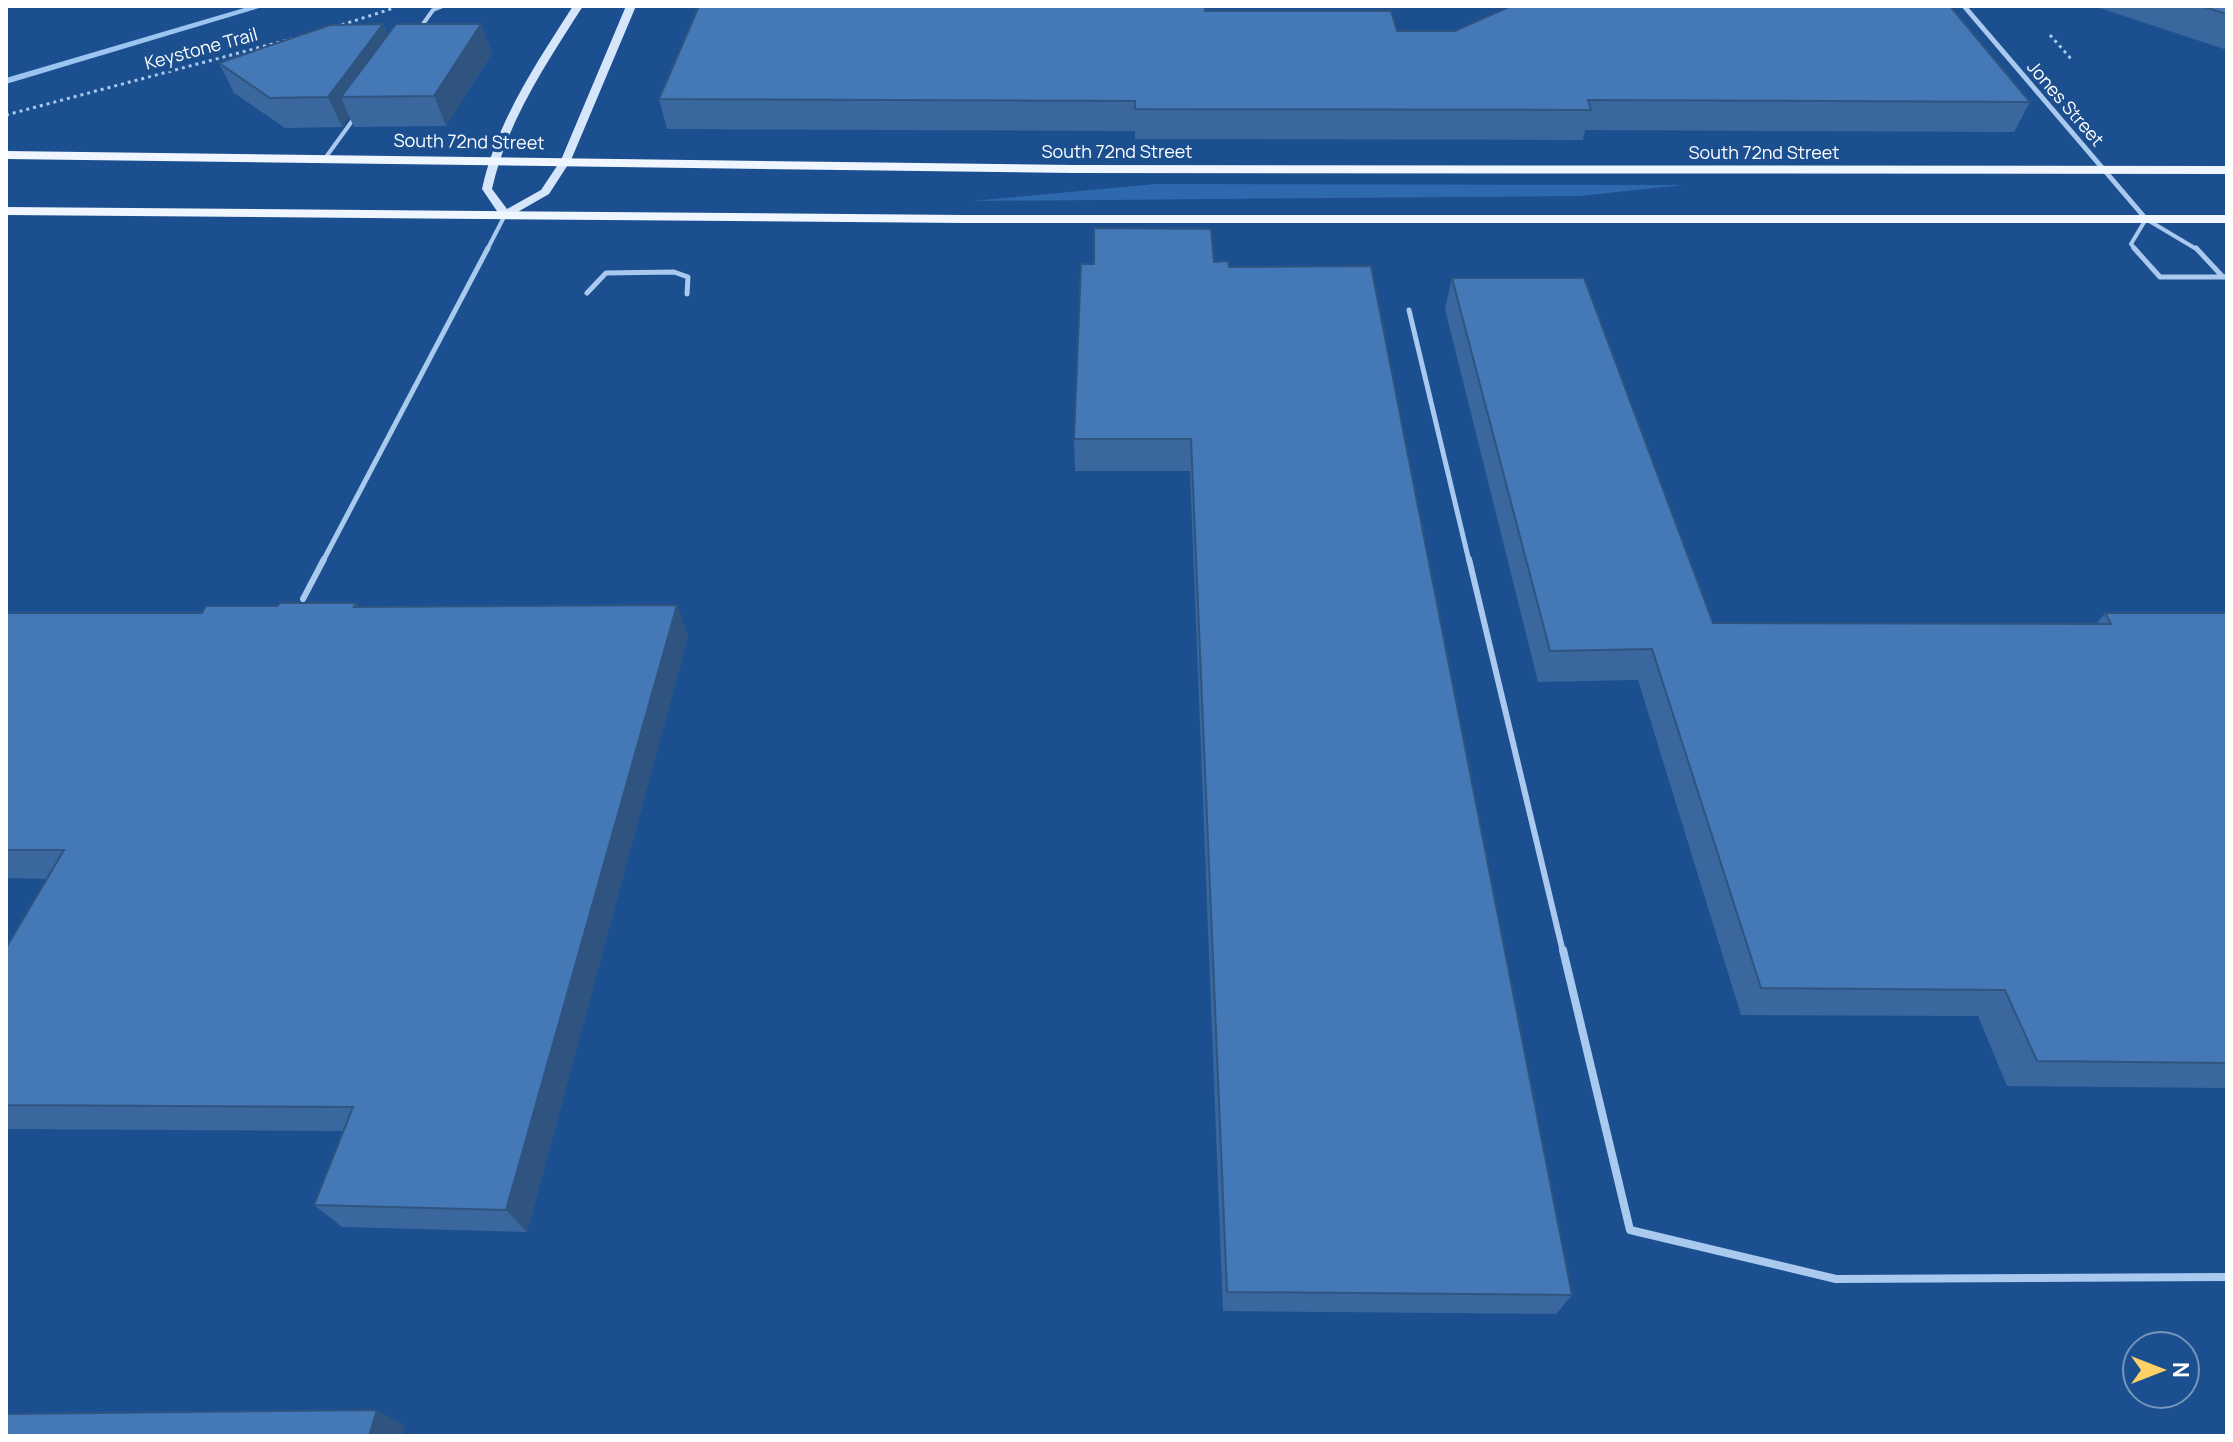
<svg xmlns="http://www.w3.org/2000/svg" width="2233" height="1442" viewBox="0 0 2233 1442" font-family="Manrope,sans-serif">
  <rect width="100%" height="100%" fill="#1b4f8f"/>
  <path fill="#2e69ad" d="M1155 184 1683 185 1580 196 972 201Z"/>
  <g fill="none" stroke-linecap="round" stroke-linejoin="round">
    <path fill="#9cc4f0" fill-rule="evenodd" d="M251 6H266L6 84V78Z"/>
    <path stroke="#a9c9ee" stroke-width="3" stroke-dasharray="3 4" stroke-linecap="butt" d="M335 27 394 8
      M2050 35 2073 61
      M6 115 295 38"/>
    <path stroke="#a9c9ee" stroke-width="4" d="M418 31 433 10 443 6
      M326 157 355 117
      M487 250 505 215
      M2136 250 2131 244 2146 219 2198 250"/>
    <path stroke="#a9c9ee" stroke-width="5" d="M2134 248 2160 277H2223
      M2196 248 2223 277
      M2223 277H2227
      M587 293 606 273 674 272 688 277 687 294
      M1409 310 1469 561
      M323 561 488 248"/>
    <path stroke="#a9c9ee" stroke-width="6" d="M1469 559 1563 952
      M303 599 324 559"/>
    <path stroke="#a9c9ee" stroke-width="8" d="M1563 950 1630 1230 1836 1279 2227 1277"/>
    <path stroke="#a9c9ee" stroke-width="5" d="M1964 6 2146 219"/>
    <path fill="#d6e6fa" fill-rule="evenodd" d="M573 6H583C546 64 507 121 492 189L507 209 541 190 561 160 626 6H636L571 160 549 194 509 217H501L482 189C497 121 536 64 573 6Z"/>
    <path fill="#f0f6ff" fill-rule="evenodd" d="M6 151 1073 165 2227 166V174L1073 173 6 159Z
      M6 207 964 215H2227V223H964L6 215Z"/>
  </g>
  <path fill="#3a679d" d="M2100 6H2227V50L2100 8Z
    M1205 11 1397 31H1455L2030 102 2014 132 1585 130 1583 140 1135 139V131L667 129 659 99Z
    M383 24 388 35 481 24 492 53 446 126 354 127 349 116 342 127 285 128 234 93 219 63Z
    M1214 262 1572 1295 1556 1314 1223 1311 1190 471H1075L1074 439 1094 264Z
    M1452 278 1713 623 2096 624 2105 613H2227V1092L2225 1088 2007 1086 1978 1016 1741 1015 1638 680 1538 682 1445 309Z
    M356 603 359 607 688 636 527 1232 342 1227 314 1205 344 1131 6 1129V948L47 879 6 878V613H202L277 606Z"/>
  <path fill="#305480" d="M383 24 395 54 341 97 349 116 342 127 328 97Z
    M481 24 492 53 446 126 434 96Z
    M677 605 688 636 527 1232 506 1210Z
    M377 1410 405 1426 402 1436H369Z"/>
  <path fill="#4478b7" stroke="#305480" stroke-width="2" d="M699 6H1205V11H1391L1397 31H1455L1511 6H1950L2030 102 1588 100 1591 110 1135 109V101L659 99Z
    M2201 6H2227V14Z
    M383 24 328 97 270 98 219 63 330 25Z
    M396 24H481L434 96 341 97Z
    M1094 228 1211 229 1214 262 1228 261 1229 267 1371 266 1572 1295 1227 1292 1191 439H1074L1081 264H1094Z
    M1452 278H1584L1713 623 2111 624 2105 613H2227V1063L2037 1061 2005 990 1761 988 1652 649 1550 651Z
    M280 603H356L354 607 677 605 506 1210 314 1205 353 1107 6 1105V948L64 850H6V613H202L206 606H277Z
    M377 1410 369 1436H6V1414Z"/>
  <g text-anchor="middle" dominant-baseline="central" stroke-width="7" stroke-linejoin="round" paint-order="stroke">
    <g font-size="18" fill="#fff" stroke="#1b4f8f">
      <text transform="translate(201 48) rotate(-15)">Keystone Trail</text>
      <text transform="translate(2066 103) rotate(49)">Jones Street</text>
      <text transform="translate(469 141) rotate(1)">South 72nd Street</text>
      <text x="1117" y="151">South 72nd Street</text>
      <text x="1764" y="152">South 72nd Street</text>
    </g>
  </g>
  <rect width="2233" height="1442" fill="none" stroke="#ffffff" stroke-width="16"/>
  <g transform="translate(2161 1370) rotate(90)"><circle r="38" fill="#1b4f8f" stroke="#7695bc" stroke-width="2"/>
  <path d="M0-6L14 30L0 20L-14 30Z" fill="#ffd166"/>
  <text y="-12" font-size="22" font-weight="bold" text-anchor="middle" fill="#ffffff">N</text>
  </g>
</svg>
